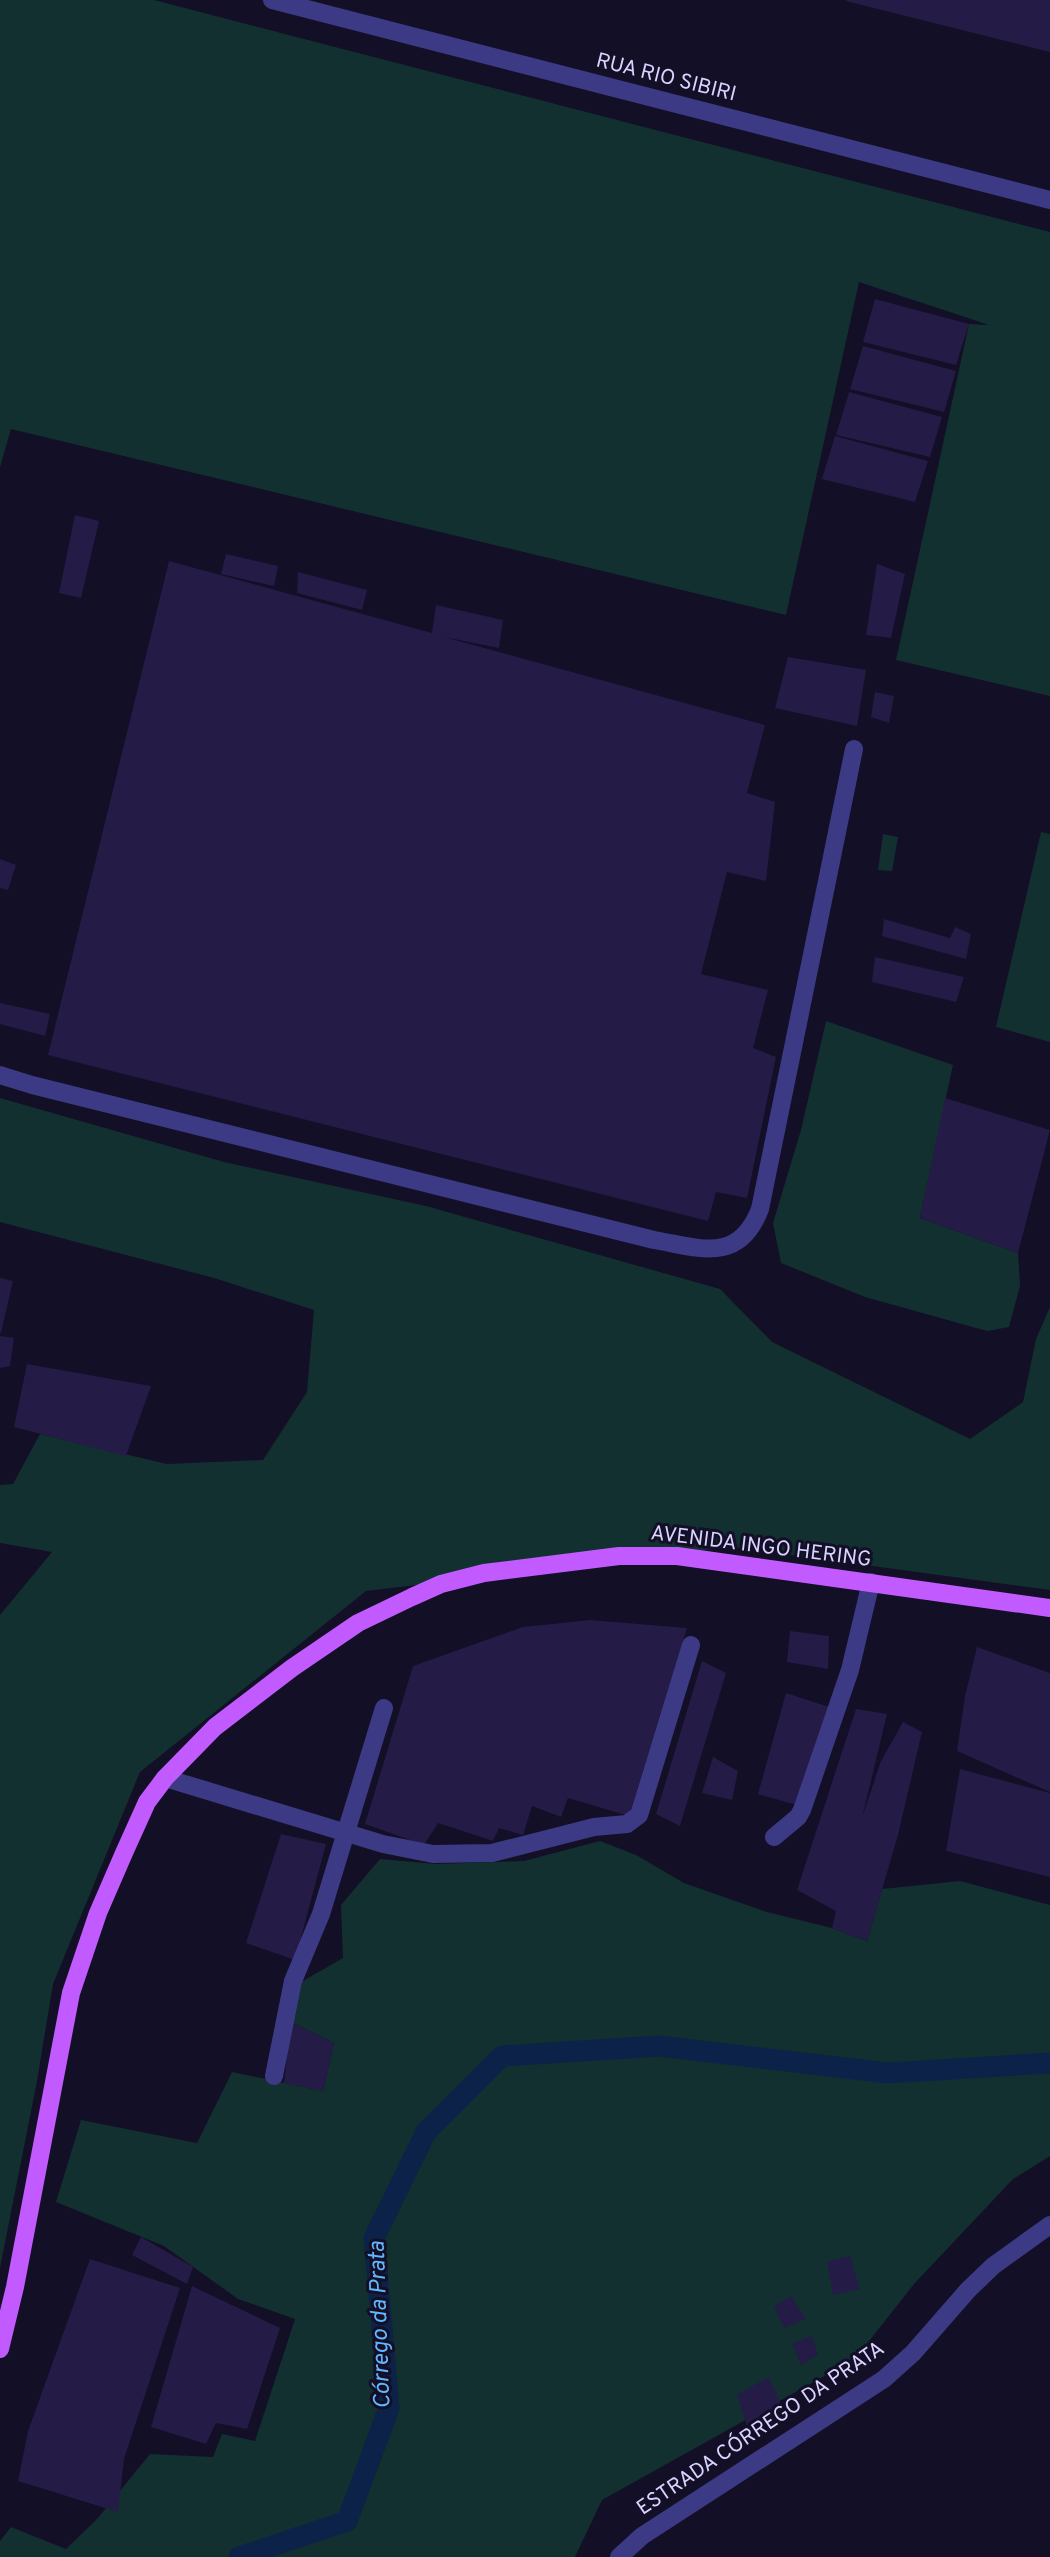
<svg xmlns="http://www.w3.org/2000/svg" width="1050" height="2557" viewBox="0 0 1050 2557" font-family="Overpass,sans-serif">
  <rect width="100%" height="100%" fill="#130f26"/>
  <path fill="#12302f" d="M0 0H154L1050 232V696L896 660 969 324 989 325 859 282 786 615 11 429 0 467Z
    M1041 832 1050 834V1042L996 1027Z
    M883 834 898 837 892 871 878 870Z
    M826 1021 953 1065 920 1218 1018 1253 1020 1286 1009 1327 987 1331 865 1297 781 1263 773 1223 801 1130Z
    M0 1098 224 1162 426 1206 720 1289 772 1342 970 1439 1023 1402 1036 1339 1050 1307V1590L732 1547 366 1591 140 1772 53 1984 37 2081 0 2268V1615L52 1552 0 1543V1485L13 1484 40 1434 167 1464 263 1460 307 1392 314 1310 214 1278 0 1222Z
    M600 1841 636 1855 684 1883 767 1912 832 1928 867 1941 882 1889 960 1881 1050 1905V2156L1013 2179 914 2284 855 2359 602 2500 575 2557H0V2541L11 2527 66 2549 97 2519 150 2454 213 2457 222 2434 255 2441 295 2319 238 2299 164 2246 56 2202 81 2120 197 2143 232 2072 323 2091 334 2043 291 2022 294 1986 343 1958 341 1905 380 1859 436 1864 524 1861Z"/>
  <g fill="none" stroke-linecap="round" stroke-linejoin="round">
    <path stroke="#0c2248" stroke-width="21" d="M239 2557 347 2521 389 2408 374 2238 426 2132 502 2056 659 2046 888 2073 1050 2063"/>
  </g>
  <path fill="#241b47" d="M846 0H1050V52L846 1Z
    M875 299 969 324 956 365 863 342Z
    M863 346 956 371 944 412 850 389Z
    M849 392 942 417 930 457 836 435Z
    M835 436 928 461 915 502 822 479Z
    M75 515 99 521 81 598 59 593Z
    M226 554 278 566 274 586 221 574Z
    M169 561 432 633 436 605 503 620 499 648 444 637 765 725 747 793 775 802 766 881 727 872 701 974 768 990 753 1048 776 1057 747 1198 716 1192 708 1221 48 1055Z
    M877 564 905 574 891 638 866 635Z
    M298 572 367 590 362 610 297 593Z
    M788 657 866 670 857 726 775 708Z
    M875 692 894 696 889 723 871 717Z
    M0 859 16 865 8 890 0 888Z
    M884 919 950 938 955 927 971 934 966 959 882 936Z
    M875 957 964 977 956 1002 872 982Z
    M0 1003 50 1014 45 1036 0 1024Z
    M945 1098 1050 1130 1018 1253 920 1218Z
    M0 1278 13 1281 1 1333H0Z
    M0 1336 14 1338 10 1366 0 1368Z
    M27 1364 151 1386 126 1456 14 1427Z
    M590 1620 687 1628 629 1816 568 1798 561 1817 532 1806 523 1835 499 1828 493 1841 438 1823 424 1845 365 1824 413 1666 523 1627Z
    M790 1631 829 1636 828 1669 787 1662Z
    M977 1647 1050 1673V1792L957 1751 965 1696Z
    M702 1661 726 1673 680 1826 656 1814Z
    M786 1693 829 1707 800 1806 758 1794Z
    M856 1709 887 1714 862 1818 881 1761 903 1722 922 1732 898 1835 867 1941 832 1928 836 1911 797 1890Z
    M713 1757 738 1771 732 1800 702 1793Z
    M960 1769 1050 1793V1877L946 1851Z
    M281 1834 326 1844 295 1960 246 1943Z
    M291 2022 334 2043 323 2091 284 2083Z
    M141 2237 193 2267 187 2284 132 2255Z
    M850 2256 860 2289 833 2295 827 2262Z
    M90 2259 180 2288 124 2459 118 2512 18 2481 28 2431Z
    M192 2286 280 2328 247 2429 216 2423 206 2444 151 2427Z
    M791 2296 806 2319 784 2328 774 2307Z
    M812 2336 818 2355 801 2365 792 2344Z
    M769 2377 784 2411 748 2429 737 2395Z"/>
  <g fill="none" stroke-linecap="round" stroke-linejoin="round">
    <path stroke="#3d3a85" stroke-width="18" d="M272 0 1050 200
      M0 1075 32 1085 654 1240C700 1248 739 1264 760 1209L854 749
      M165 1778 383 1844 433 1854 492 1853 594 1827 627 1824 639 1815 691 1645
      M774 1837 798 1817 802 1810 850 1670 871 1582
      M274 2076 293 1981 321 1914 384 1708
      M619 2557 642 2536 884 2379 913 2353 968 2290 993 2266 1050 2225"/>
    <path stroke="#c25bff" stroke-width="18" d="M0 2349 15 2287 71 1993 98 1913 124 1853 147 1802 165 1778 215 1727 292 1668 358 1623 412 1597 441 1584 484 1573 619 1556H677L1050 1608"/>
  </g>
  <g text-anchor="middle" dominant-baseline="central" stroke-width="6" stroke-linejoin="round" paint-order="stroke">
    <g font-size="21" fill="#d9d4ff" stroke="#130f26">
      <text transform="translate(666 78) rotate(14)">RUA RIO SIBIRI</text>
      <text transform="translate(761 1547) rotate(7)">AVENIDA INGO HERING</text>
      <text transform="translate(761 2429) rotate(-34)">ESTRADA CÓRREGO DA PRATA</text>
    </g>
    <g font-size="23" font-style="italic" fill="#62b6ff" stroke="#130f26">
      <text transform="translate(381 2325) rotate(-92)">Córrego da Prata</text>
    </g>
  </g>
</svg>
